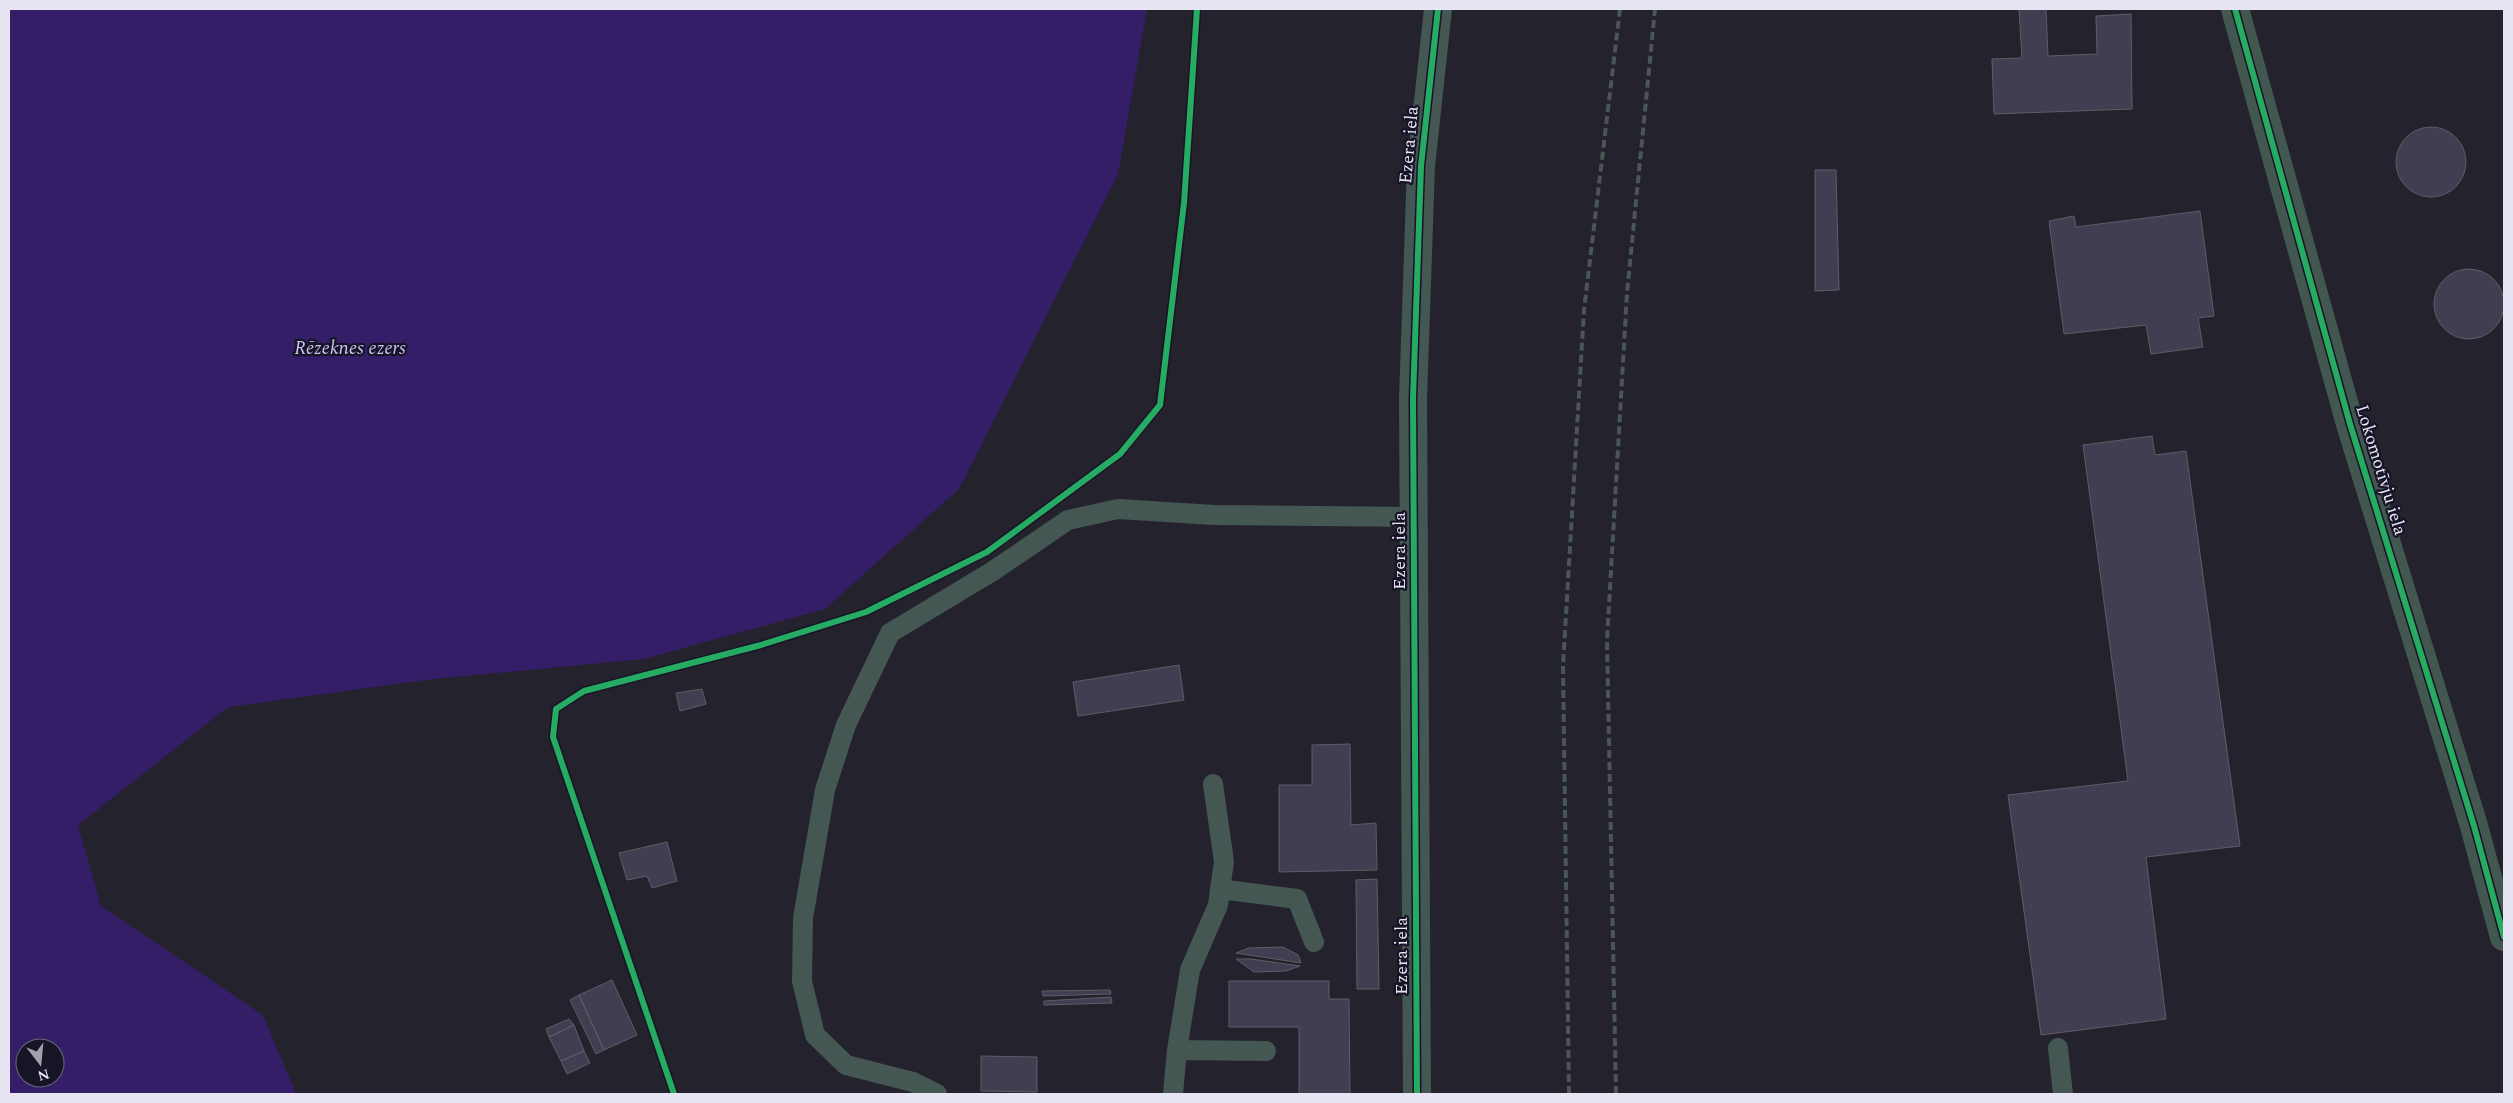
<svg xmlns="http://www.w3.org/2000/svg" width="2513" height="1103" viewBox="0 0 2513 1103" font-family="Spectral,serif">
  <rect width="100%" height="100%" fill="#24222d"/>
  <path fill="#341e67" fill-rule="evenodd" d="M9 9H1147L1118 174 959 489 825 609 644 659 433 679 228 707 78 825 101 906 263 1015 296 1094H9ZM25 1048H55V1078H25Z"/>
  <path fill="#423e52" stroke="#5e5d66" d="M2019 9H2046L2048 56 2097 54 2096 16 2131 14 2132 109 1994 114 1992 59 2022 58Z
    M2396 162a35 35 0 1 1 70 0a35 35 0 1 1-70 0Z
    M1815 170H1836L1839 290 1815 291Z
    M2200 211 2214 316 2198 318 2203 347 2151 354 2146 325 2064 334 2049 221 2074 216 2076 227Z
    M2434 304a35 35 0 1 1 70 0a35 35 0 1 1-70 0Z
    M2152 436 2155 455 2186 451 2240 846 2146 857 2166 1019 2041 1035 2008 795 2128 781 2083 445Z
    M1179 665 1184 700 1078 716 1073 682Z
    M702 689 706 704 680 711 676 693Z
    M1350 744 1351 825 1376 823 1377 870 1279 872V785H1312V745Z
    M667 842 677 881 652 888 647 876 627 880 619 853Z
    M1377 879 1379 989H1357L1356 880Z
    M1283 947 1298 955 1301 963 1236 953 1249 948Z
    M1236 959H1251L1300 966 1286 971 1254 972Z
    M612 980 637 1035 604 1050 579 995Z
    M1229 981H1329V999H1349L1350 1094H1299V1027H1229Z
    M1110 990 1111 994 1043 996 1042 991Z
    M579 995 604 1050 596 1054 570 1000Z
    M1111 997 1112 1003 1044 1005V1001Z
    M569 1019 574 1025 549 1037 546 1029Z
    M574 1025 584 1051 561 1061 549 1037Z
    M584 1051 590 1063 567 1074 561 1061Z
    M981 1056 1037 1057V1092L981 1091Z"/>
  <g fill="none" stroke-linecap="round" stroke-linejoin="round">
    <path stroke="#505a5a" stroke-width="3" stroke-dasharray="2.5 4" stroke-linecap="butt" d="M1075 487 1120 454 1160 405 1184 203 1197 9
      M561 762 553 737 556 709 584 691 761 645 867 612"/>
    <path stroke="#445752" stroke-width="20" d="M1220 889 1297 899 1314 942
      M2058 1048 2063 1094
      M1177 1050 1266 1051
      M937 1094 913 1082 846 1065 815 1035 802 981 803 918 825 790 846 725 890 633 993 571 1068 520 1118 509 1214 515 1414 517
      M1173 1094 1177 1050 1190 970 1218 905 1220 889 1224 862 1213 784"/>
    <path stroke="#445752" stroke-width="28" d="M1417 1094 1413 399 1421 166 1438 9"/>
    <path stroke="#425750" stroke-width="28" d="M2235 9 2350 424 2474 826 2504 937"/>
    <path stroke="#495654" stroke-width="4" stroke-dasharray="8 4" stroke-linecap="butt" d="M1569 1094 1563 666 1584 310 1620 9
      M1616 1094 1607 640 1627 293 1655 9"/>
    <defs>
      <path id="cycleway" d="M2235 9 2350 424 2474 826 2504 937
        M674 1094 553 737 556 709 584 691 761 645 866 612 987 552 1120 454 1160 405 1184 203 1197 9
        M1417 1094 1413 399 1421 166 1438 9"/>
    </defs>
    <use href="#cycleway" stroke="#181427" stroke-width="9"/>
    <use href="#cycleway" stroke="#26ab63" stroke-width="6"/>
  </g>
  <g text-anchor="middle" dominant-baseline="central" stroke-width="4.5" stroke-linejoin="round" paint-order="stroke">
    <g font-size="18" fill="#e7e5f3" stroke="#181427">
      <text transform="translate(1409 145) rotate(-85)">Ezera iela</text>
      <text transform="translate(2381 470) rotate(73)">Lokomotīvju iela</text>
      <text transform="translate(1399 551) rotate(-90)">Ezera iela</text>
      <text transform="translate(1401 956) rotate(-90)">Ezera iela</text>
    </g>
    <g font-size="19" font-style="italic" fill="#cbc4f2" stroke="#181427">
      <text x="350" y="348">Rēzeknes ezers</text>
    </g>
  </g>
  <rect width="2513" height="1103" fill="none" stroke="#e7e5f3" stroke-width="20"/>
  <g transform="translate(40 1063) rotate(164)"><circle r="24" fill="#181427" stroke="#6b6879"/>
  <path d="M0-4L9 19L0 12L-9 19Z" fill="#a3a1ae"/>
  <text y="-8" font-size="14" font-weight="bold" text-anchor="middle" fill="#e7e5f3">N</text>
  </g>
</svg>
